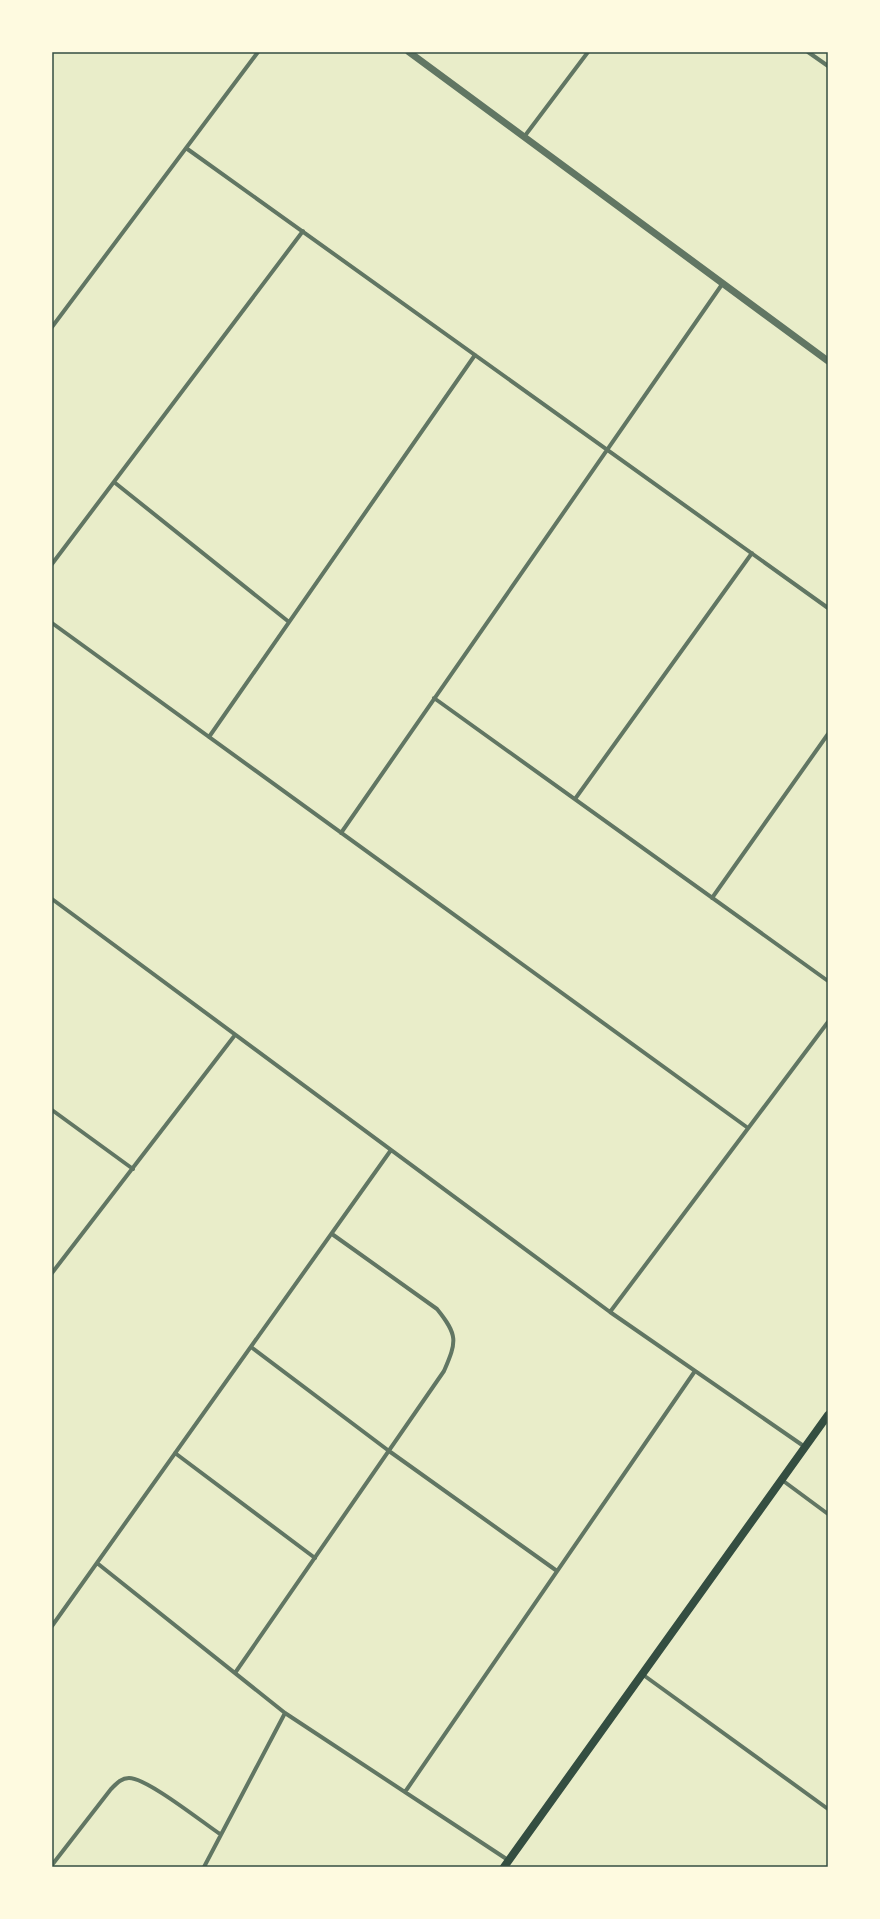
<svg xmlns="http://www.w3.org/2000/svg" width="880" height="1919" viewBox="0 0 880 1919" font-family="'Asap Condensed',sans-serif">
  <rect width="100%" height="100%" fill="#e9edc9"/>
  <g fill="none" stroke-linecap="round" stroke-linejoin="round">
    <path stroke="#617663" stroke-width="4" d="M808 52 828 66
      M524 137 588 52
      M186 148 828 608
      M52 327 258 52
      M114 482 289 622
      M52 564 303 231
      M52 623 748 1128
      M434 698 828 981
      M209 737 475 355
      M575 799 752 553
      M341 833 723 283
      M712 898 828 734
      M52 899 610 1312 828 1022
      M52 1110 133 1169
      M52 1273 235 1035
      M610 1312 805 1447
      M251 1347 389 1451 557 1571
      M175 1453 315 1558
      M782 1480 828 1514
      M97 1563 285 1713 508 1860
      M52 1626 391 1150
      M235 1673 444 1371C457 1341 458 1335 437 1309L332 1234
      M642 1674 828 1809
      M405 1792 695 1371
      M52 1865 111 1789C116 1784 121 1778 129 1778 147 1778 202 1822 220 1834
      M204 1867 285 1713"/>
    <path stroke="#617663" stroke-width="7" d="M409 52 828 361"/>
    <path stroke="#344e41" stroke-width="8" d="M504 1867 828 1415"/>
  </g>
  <rect width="880" height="1919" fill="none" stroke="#fefae0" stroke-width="106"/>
  <rect x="53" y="53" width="774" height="1813" fill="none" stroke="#344e41" stroke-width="1.5"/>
</svg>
